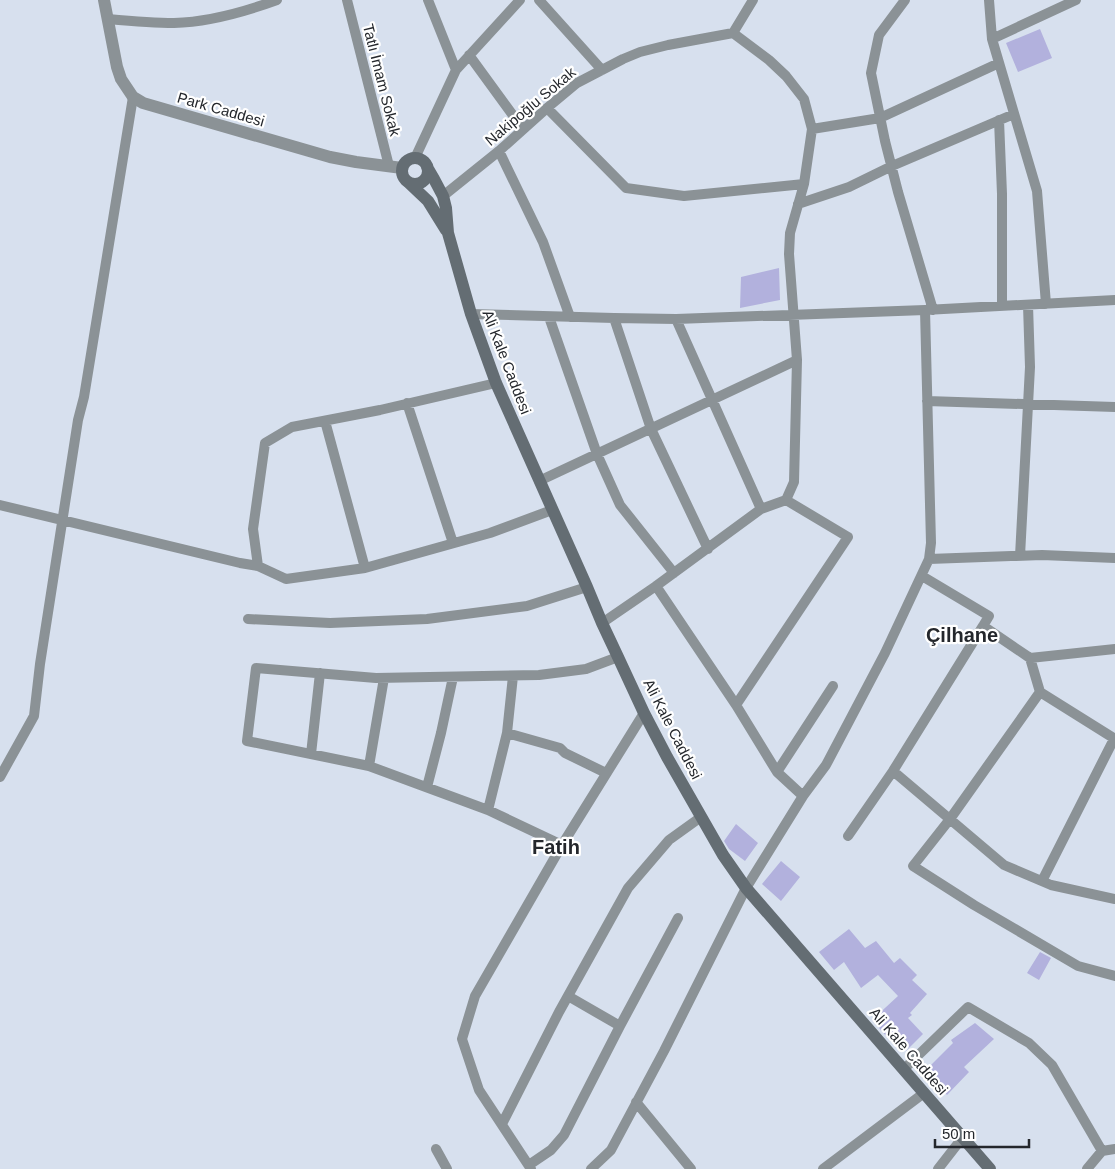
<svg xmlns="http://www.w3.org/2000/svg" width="1115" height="1169" viewBox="0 0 1115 1169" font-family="Arial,sans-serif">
  <rect width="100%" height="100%" fill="#d7e0ee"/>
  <path fill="#b2b1dd" d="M1040 29 1052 58 1018 72 1006 43Z
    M779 268 780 300 740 308 741 277Z
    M736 824 758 843 745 861 729 849 724 841Z
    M781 861 800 877 781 901 762 884Z
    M849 929 865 948 876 941 894 963 900 958 917 975 912 980 927 994 910 1013 912 1015 908 1018 923 1034 906 1051 891 1034 887 1037 872 1020 898 996 878 975 861 988 844 962 834 970 819 952Z
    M1040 952 1051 958 1039 980 1027 973Z
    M975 1023 994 1039 964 1067 969 1072 947 1095 925 1071 953 1043 951 1040Z"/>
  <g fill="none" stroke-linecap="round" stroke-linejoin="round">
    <path stroke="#8b9296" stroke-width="10" d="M347 0 389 166
      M428 0 456 70
      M539 0 602 70
      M905 0 879 35 871 73 885 141 898 192 933 310
      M989 0 992 39 1037 191 1046 304
      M108 19C130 21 152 23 174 23 209 22 244 12 277 0
      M733 33 753 0
      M992 39 1076 0
      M469 55 523 129
      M547 108 626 188 684 196 804 184
      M999 120 1002 194V306
      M812 129 880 118 999 63
      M499 151 543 242 570 317
      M415 158 456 70 520 0
      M443 196 499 151 547 108 577 83 623 59 640 52 668 45 733 33
      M798 204 849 187 892 166 1014 114
      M471 314 614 318 676 319 925 310 1115 300
      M549 317 597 454 620 505 674 573
      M614 318 651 429 708 549
      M676 319 761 509
      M496 383 380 410 292 427 265 443 253 529 258 566 286 579 365 568 490 533 552 510
      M927 401 1115 407
      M407 403 453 543
      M325 421 365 568
      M539 481 797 360
      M0 505 240 563 258 566
      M1020 556 1030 367 1028 305
      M929 559 1042 555 1115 558
      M922 576 989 616 983 626 1030 658 1040 692 1115 739
      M656 586 736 705 777 772 803 796
      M248 619 330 623 427 619 527 606 587 587
      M602 623 656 586 761 509 786 500 794 482 797 360 789 254 790 233 804 184 812 129 804 99 786 76 769 60 733 33
      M1030 658 1115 649
      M1040 692 950 819 913 866 974 905 1078 966 1115 976
      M736 705 848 537 786 500
      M507 733 560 748 565 753 606 773
      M311 754 320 673
      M369 766 384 678
      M893 771 1004 865 1051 885 1115 899
      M777 772 833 686
      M0 777 34 716 40 664 78 420 84 397 133 97
      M427 787 441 733 453 677
      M488 810 507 733 513 676
      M848 836 893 771 983 626
      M562 845 488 810 369 766 247 741 256 668 376 678 539 675 586 669 618 657
      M1042 881 1114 739
      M568 996 620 1026
      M904 1069 968 1007 1029 1043 1052 1065 1102 1151
      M636 1102 691 1169
      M502 1124 559 1012 628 888 669 840 701 817
      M436 1149 447 1169
      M529 1165 551 1150 564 1135 620 1026 678 918
      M531 1169 479 1090 462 1039 475 996 562 845 644 713
      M591 1169 611 1150 664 1051 746 888 803 796 826 765 885 653 929 559 931 543 925 310
      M823 1169 924 1093
      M938 1169 963 1137
      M1087 1169 1102 1151 1115 1149"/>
    <path stroke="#8b9296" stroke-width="12" d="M104 0 117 67 121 79 133 97 143 103 330 157 356 162 402 168"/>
    <path stroke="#646d73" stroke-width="12" d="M402 171a13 13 0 1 1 26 0a13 13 0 1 1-26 0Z
      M427 167 434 179 443 196 446 208 448 233 471 314 496 383 587 587 602 623 618 657 644 713 667 757 723 855 746 888 990 1169
      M409 183 428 201 446 230"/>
  </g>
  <g text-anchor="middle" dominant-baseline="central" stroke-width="4.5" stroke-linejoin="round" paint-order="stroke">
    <g font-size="15" fill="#24272c" stroke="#fff">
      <text transform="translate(382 80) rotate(76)">Tatlı İmam Sokak</text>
      <text transform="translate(530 106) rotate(-40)">Nakipoğlu Sokak</text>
      <text transform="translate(221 109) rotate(16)">Park Caddesi</text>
      <text transform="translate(507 362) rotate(69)">Ali Kale Caddesi</text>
      <text transform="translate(673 729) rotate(63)">Ali Kale Caddesi</text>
      <text transform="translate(909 1051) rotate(49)">Ali Kale Caddesi</text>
    </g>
    <g font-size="20" font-weight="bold" fill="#24272c" stroke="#fff">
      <text x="962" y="635">Çilhane</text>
      <text x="556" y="847">Fatih</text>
    </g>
  </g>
  <path d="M935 1139v8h94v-8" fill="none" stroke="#24272c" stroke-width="2.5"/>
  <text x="942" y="1139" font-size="15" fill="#24272c" stroke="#ffffff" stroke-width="4" paint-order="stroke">50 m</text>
</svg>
